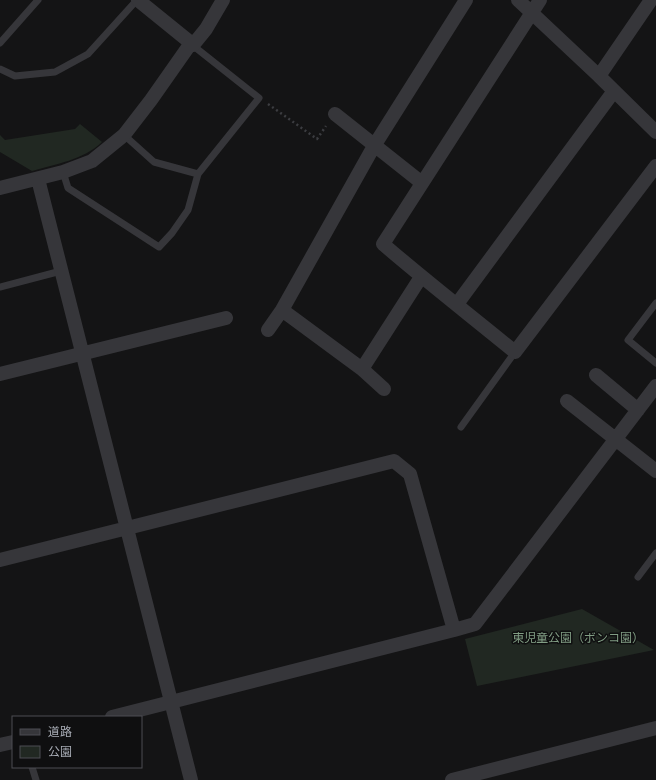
<svg xmlns="http://www.w3.org/2000/svg" width="656" height="780" viewBox="0 0 656 780" font-family="'DejaVu Sans','Noto Sans JP',sans-serif">
  <rect width="100%" height="100%" fill="#141415"/>
  <path fill="#212822" d="M80 124 102 142C83 160 56 164 32 171L0 152V135L5 140 75 129Z
    M582 609 654 650 477 686 465 639Z"/>
  <g fill="none" stroke-linecap="round" stroke-linejoin="round">
    <path stroke="#3c3d41" stroke-width="2.5" stroke-dasharray="2 3" stroke-linecap="butt" d="M268 104 317 139 326 126"/>
    <path stroke="#36363a" stroke-width="7" d="M0 43 38 0
      M0 69 15 76 55 72 88 54 137 0
      M124 135 154 162 198 174
      M63 172 68 188 159 247 172 233 188 210 198 174 259 98 191 44
      M0 287 61 271
      M656 303 628 340 656 363
      M461 427 515 352
      M638 577 656 553
      M32 767 36 780"/>
    <path stroke="#36363a" stroke-width="14" d="M518 0 599 76 656 132
      M540 0 383 244C426 281 471 316 515 352L656 166
      M193 45 206 29 223 0
      M599 76 651 0
      M335 114 422 183
      M38 179 191 780
      M0 188 63 172 92 161 124 135 151 100 191 43 138 0
      M457 304 614 91
      M282 310 362 369 384 389
      M268 330 282 310 374 146 466 0
      M362 369 421 277
      M0 374 226 318
      M596 375 638 410
      M567 401 656 471
      M0 560 394 461 410 474 454 630
      M112 717 454 630 475 624 656 386
      M0 745 13 742
      M452 780 656 728"/>
  </g>
  <g text-anchor="middle" dominant-baseline="central" stroke-width="3" stroke-linejoin="round" paint-order="stroke">
    <g font-size="12" fill="#819d84" stroke="#0f0f10">
      <text x="578" y="638">東児童公園（ボンコ園）</text>
    </g>
  </g>
  <rect x="12" y="716" width="130" height="52" fill="#0f0f10" stroke="#4c4d52"/>
  <rect x="20" y="729" width="20" height="6" fill="#36363a" stroke="#4c4d52"/>
  <text x="48" y="736" font-size="12" fill="#a7abb4">道路</text>
  <rect x="20" y="746" width="20" height="12" fill="#212822" stroke="#4c4d52"/>
  <text x="48" y="756" font-size="12" fill="#a7abb4">公園</text>
</svg>
